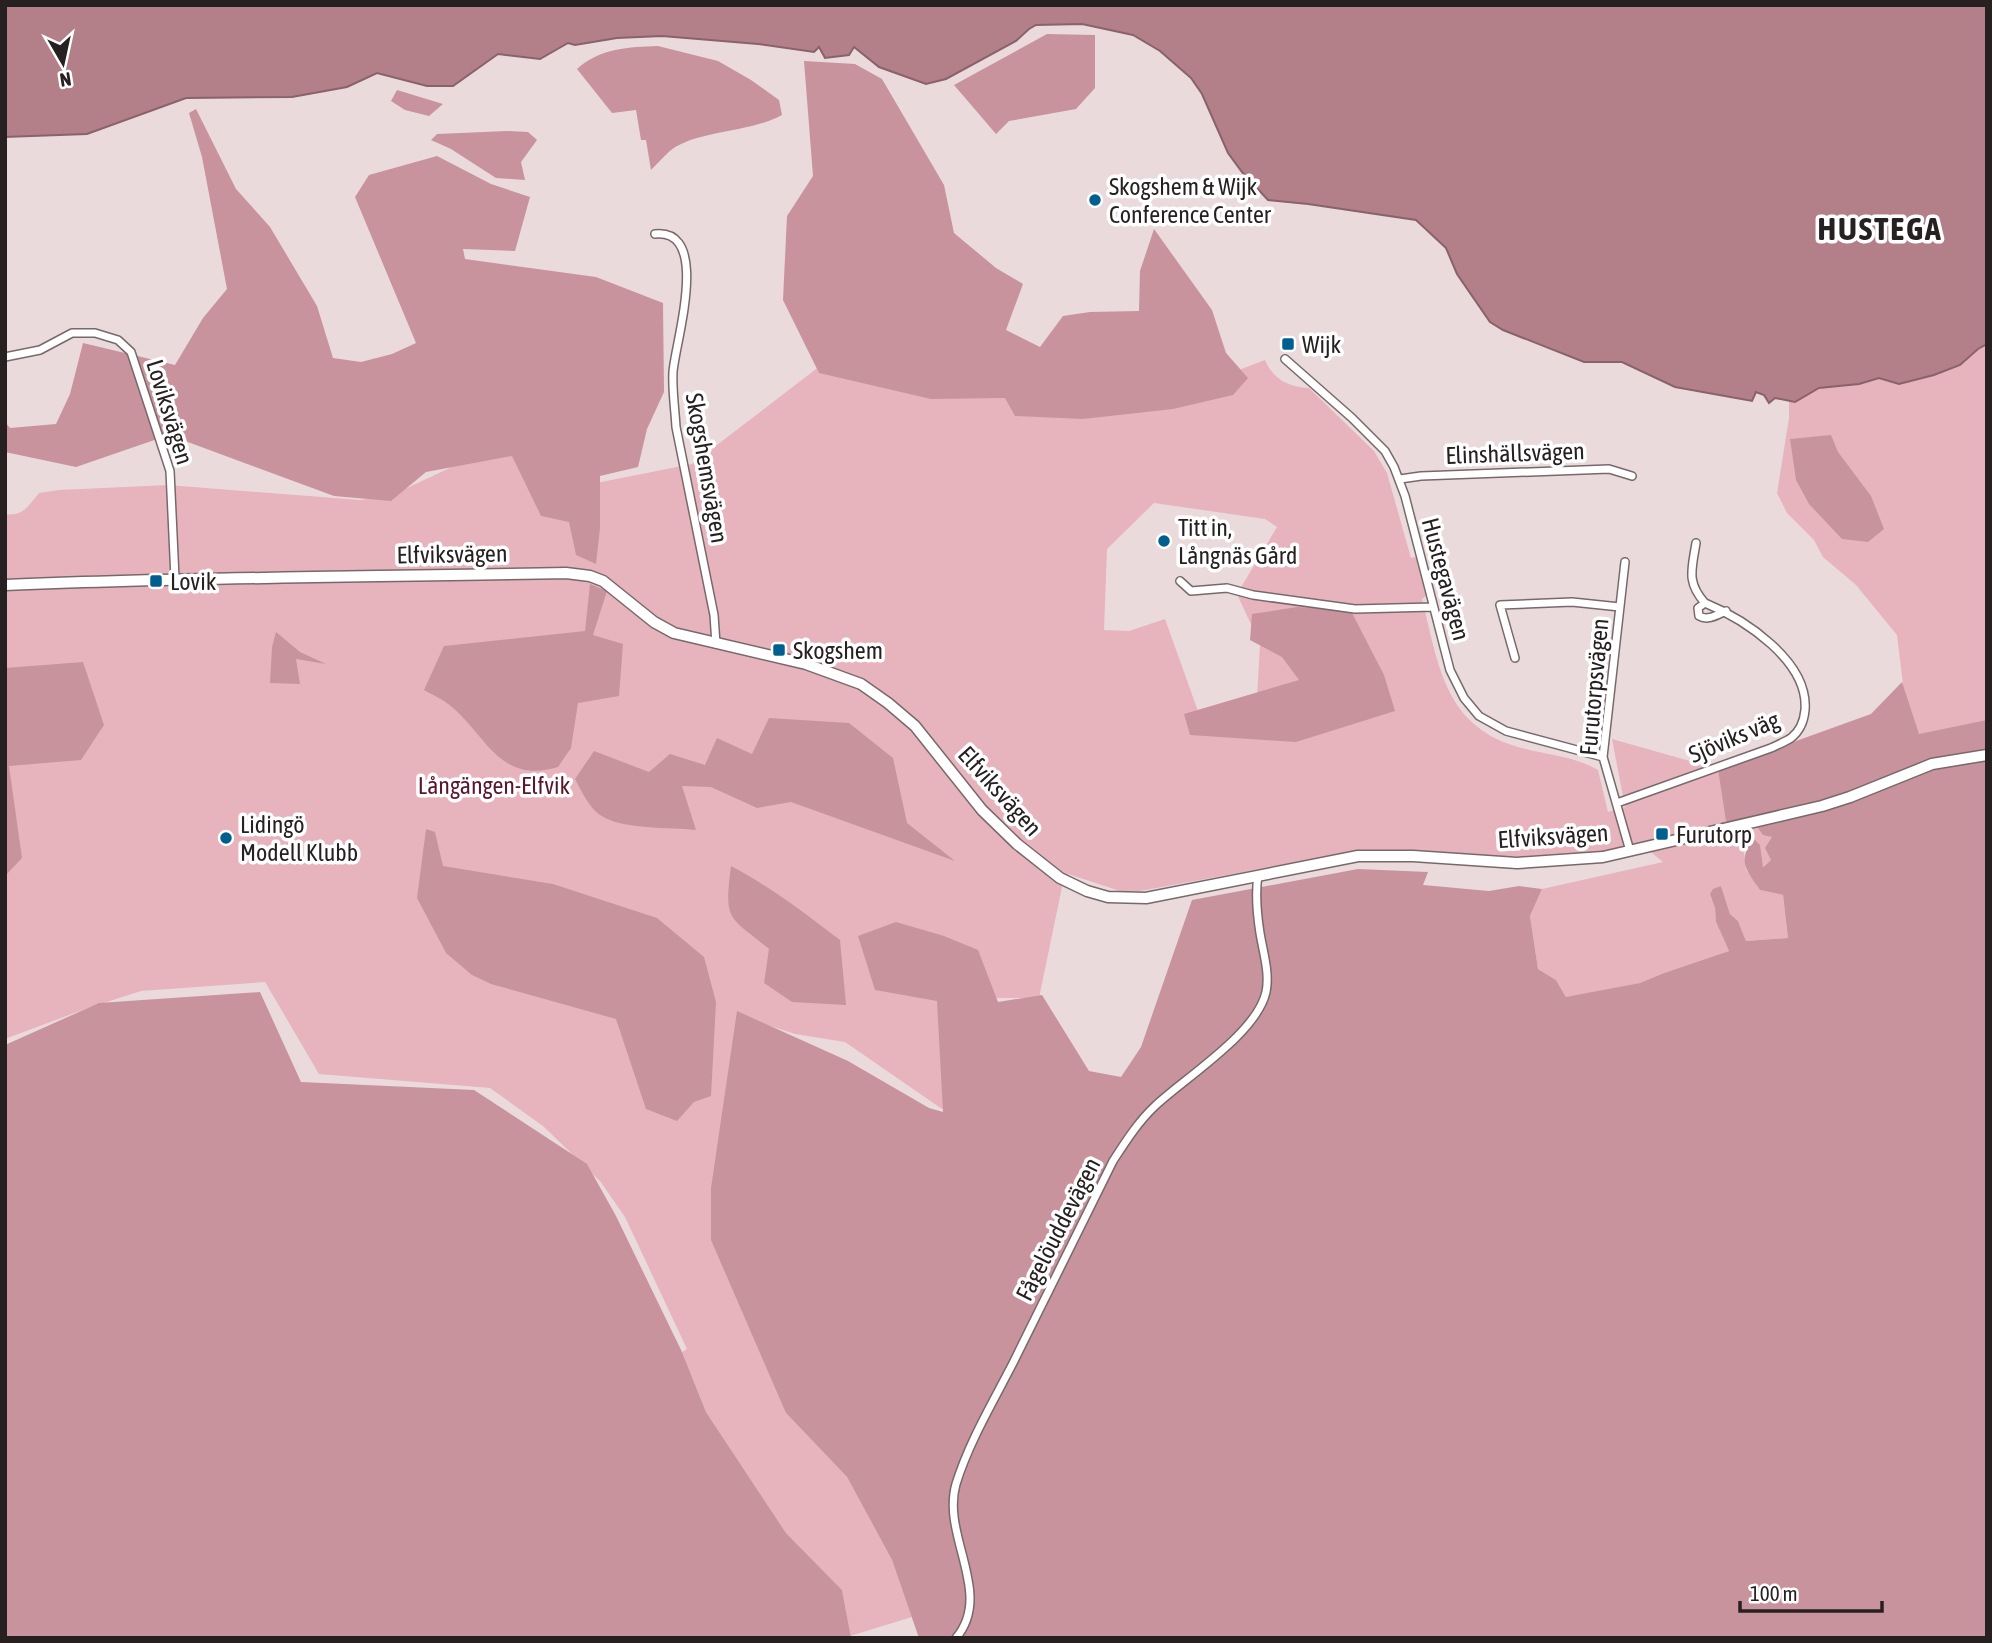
<svg xmlns="http://www.w3.org/2000/svg" width="1992" height="1643" viewBox="0 0 1992 1643" font-family="'Asap Condensed',sans-serif">
  <rect width="100%" height="100%" fill="#eadadc"/>
  <path fill="#e7b4bd" fill-rule="evenodd" d="M1987 20V748L1733 822 1758 828 1772 837 1771 860 1762 867 1760 845 1744 852 1746 870 1760 890 1783 895 1788 938 1746 941 1738 921 1730 914 1721 886 1710 894 1715 908 1716 922 1729 951 1664 973 1640 983 1567 998 1556 980 1538 969 1530 916 1542 889 1663 862 1641 844 1591 856 1552 858 1363 850 1140 891H1120L1068 874 1062 887 1039 998H940L947 1108 942 1109 845 1042 795 1034 746 1018 786 1413 847 1477 892 1560 912 1617 850 1636 842 1590 786 1533 706 1412 682 1352 687 1349 625 1217 600 1181 543 1126 490 1088 319 1074 265 982 141 991 85 1009 5 1039V514C23 517 29 505 39 493L59 490 168 485 360 500 390 496 507 441 561 490 692 464 820 366 1197 386 1265 360C1273 379 1288 387 1309 388L1374 451 1387 473 1411 558 1416 557 1426 596 1422 599C1438 661 1443 724 1515 746 1543 755 1572 755 1598 770L1608 812 1625 807 1612 739 1718 769V773L1872 716 1903 684 1897 635 1856 585 1823 557 1814 540 1787 513 1777 493 1789 418V137ZM1154 503 1265 519 1277 527 1237 594 1260 644 1257 698 1199 714 1165 619 1129 631 1104 630 1107 549Z"/>
  <path fill="#c8939c" d="M1047 34 1095 35V88L1076 109 1009 121 996 134 954 85Z
    M658 46 718 61 751 80 779 100 782 115C749 133 698 130 671 150 664 156 658 163 651 170L646 140H641L636 110 612 113 577 69C600 48 629 47 658 46Z
    M804 61 855 64 882 79 944 185 954 233 996 268 1023 284 1006 330 1040 347 1063 316 1090 312 1139 311 1140 271 1154 229 1212 310 1226 353 1248 378 1233 395 1173 409 1083 419 1015 416 1005 398 931 399 819 373 783 300 787 216 813 176Z
    M397 90 443 104 429 116 405 110 391 101Z
    M196 109 236 189 270 227 317 306 333 358 361 362 392 354 416 343 355 197 369 175 437 156 491 184 530 197 515 251 463 249 465 259 596 277 663 303 664 392 647 429 638 467 600 476V528L596 564 576 555 569 522 541 516 512 456 426 472 391 501 334 496 169 435 76 467 5 452V422L10 428 56 424 70 394 83 343 175 365 203 318 227 289 202 157 189 113Z
    M507 131 528 132 537 140 521 162 525 180 496 178 451 149 431 140 437 134Z
    M1831 435 1838 452 1871 496 1884 529 1868 542 1842 539 1809 504 1796 480 1790 439Z
    M590 584 607 591 593 635 623 644 619 696 578 703 571 748 558 767C500 784 488 738 452 707 444 700 433 695 424 690L444 646 585 631Z
    M1297 607 1351 611 1384 675 1395 711 1296 742 1190 735 1184 714 1299 680 1282 657 1250 640 1252 614Z
    M276 632 300 652 326 664 296 659 300 684 270 683 272 647Z
    M83 662 104 725 81 760 9 766 22 858 5 876V668Z
    M1902 682 1919 734 1987 720V1638H919L892 1560 847 1477 786 1413 711 1240V1188L737 1011 848 1061 929 1108 943 1112 937 1001 875 990 858 936 896 922 944 936 978 950 998 1002 1042 995 1089 1071 1121 1077 1141 1047 1192 900 1358 869 1428 872 1423 885 1489 891 1519 886 1542 889 1530 916 1538 969 1556 980 1566 997 1640 983 1664 973 1729 951 1716 922 1715 908 1710 894 1713 889 1721 886 1730 914 1738 921 1746 941 1788 938 1783 895 1760 890C1745 869 1738 862 1753 838L1760 845 1763 867 1771 860 1765 848 1772 837 1763 835 1758 828 1726 821 1718 769 1871 714Z
    M769 718 849 723 893 758 907 823 955 861 791 802 757 808 711 787 682 786 696 830C670 827 621 830 600 815 588 806 582 792 575 779L594 751 649 772 670 754 705 765 717 738 752 754Z
    M426 829 435 832 443 866 553 884 657 918 704 957 716 1002 711 1096 694 1102 677 1121 646 1109 616 1019 491 984 472 975 446 953 417 898Z
    M731 866C771 887 805 913 840 940L846 1005 792 1002 764 983 769 949C728 915 724 922 731 866Z
    M260 992 301 1082 474 1090 587 1164 616 1216 682 1352 706 1412 786 1533 842 1590 851 1638H5V1045L99 1003Z"/>
  <path fill="#b37f89" stroke="#89626a" stroke-width="2" d="M5 5H1987V344L1978 349 1960 365 1934 375 1899 384 1879 378 1859 384 1819 388 1795 402 1775 398 1769 403 1764 395 1756 392 1752 401 1675 387 1622 362H1584L1503 330 1490 322 1457 274 1446 248 1416 220 1308 204 1268 200 1242 172 1228 153 1202 94 1191 78 1160 51 1133 35 1082 24 1036 25 1029 29 1016 41 946 79 926 84 879 67 854 47 849 55 825 58 819 47 814 52 758 44 662 36 617 38 575 45 568 43 540 59 498 54 453 86H427L377 73 347 87 292 97 186 98 87 134 5 137Z"/>
  <g fill="none" stroke-linecap="round" stroke-linejoin="round">
    <defs>
      <path id="minor" d="M655 234C712 228 675 343 673 372 672 390 675 409 676 427L714 615 716 644
        M5 357 40 350 72 333H95L118 340 131 352 170 471 175 578
        M1285 359 1352 418 1385 451 1394 467 1405 496 1450 670 1464 698 1479 716 1506 731 1603 757
        M1400 479 1421 476 1609 469 1632 476
        M1696 543C1692 569 1686 582 1705 603
        M1625 562 1603 757 1630 851
        M1180 581 1191 591 1227 588 1253 595 1355 609 1433 607
        M1515 658 1500 605 1572 602 1620 607
        M1617 803 1771 748C1777 745 1785 742 1791 738 1800 731 1804 721 1805 710 1809 661 1744 619 1705 603L1698 608 1699 616C1708 621 1717 615 1726 611
        M956 1638C994 1593 941 1536 956 1484 969 1442 993 1402 1013 1363 1046 1295 1080 1228 1113 1161 1126 1141 1138 1122 1155 1106 1186 1077 1257 1033 1266 992 1270 973 1263 952 1260 933 1257 914 1255 895 1258 875"/>
      <path id="tertiary" d="M5 585C192 577 379 577 566 573L590 576 603 581 654 622 674 633 806 664 861 684 888 703 915 726 982 810 1017 844 1060 878 1087 891 1108 897 1146 898 1358 856H1413L1517 863 1603 857 1822 806 1850 797 1932 764 1987 755"/>
    </defs>
    <use href="#minor" stroke="#77696b" stroke-width="10"/>
    <use href="#tertiary" stroke="#77696b" stroke-width="13"/>
    <use href="#minor" stroke="#fff" stroke-width="7"/>
    <use href="#tertiary" stroke="#fff" stroke-width="10"/>
  </g>
  <g fill="#015f8f" stroke="#fff" stroke-width="2.5">
    <circle cx="1095" cy="200" r="7"/>
    <rect x="1281" y="337" width="14" height="14" rx="3.5"/>
    <circle cx="1164" cy="541" r="7"/>
    <rect x="149" y="574" width="14" height="14" rx="3.5"/>
    <rect x="772" y="643" width="14" height="14" rx="3.5"/>
    <rect x="1655" y="827" width="14" height="14" rx="3.5"/>
    <circle cx="226" cy="838" r="7"/>
  </g>
  <g text-anchor="middle" dominant-baseline="central" stroke-width="7" stroke-linejoin="round" paint-order="stroke">
    <g font-size="24" fill="#262021" stroke="#fff" text-anchor="start">
      <text x="1109" y="186">Skogshem &amp; Wijk<tspan x="1109" dy="28">Conference Center</tspan></text>
      <text x="1302" y="344">Wijk</text>
      <text x="1178" y="527">Titt in,<tspan x="1178" dy="28">Långnäs Gård</tspan></text>
      <text x="170" y="581">Lovik</text>
      <text x="793" y="650">Skogshem</text>
      <text x="240" y="824">Lidingö<tspan x="240" dy="28">Modell Klubb</tspan></text>
      <text x="1676" y="834">Furutorp</text>
    </g>
    <g font-size="24" fill="#262021" stroke="#fff">
      <text transform="translate(170 412) rotate(73)">Loviksvägen</text>
      <text transform="translate(1515 453) rotate(-2)">Elinshällsvägen</text>
      <text transform="translate(707 468) rotate(80)">Skogshemsvägen</text>
      <text transform="translate(452 554) rotate(-1)">Elfviksvägen</text>
      <text transform="translate(1446 579) rotate(75)">Hustegavägen</text>
      <text transform="translate(1594 687) rotate(-85)">Furutorpsvägen</text>
      <text transform="translate(1734 737) rotate(-23)">Sjöviks väg</text>
      <text transform="translate(1000 791) rotate(48)">Elfviksvägen</text>
      <text transform="translate(1553 836) rotate(-4)">Elfviksvägen</text>
      <text transform="translate(1058 1229) rotate(-63)">Fågelöuddevägen</text>
    </g>
    <g font-size="24" fill="#58172a" stroke="#fff">
      <text x="494" y="785">Långängen-Elfvik</text>
    </g>
    <g font-size="32" font-weight="bold" letter-spacing="2" fill="#262021" stroke="#fff">
      <text x="1880" y="228">HUSTEGA</text>
    </g>
  </g>
  <rect width="1992" height="1643" fill="none" stroke="#262021" stroke-width="14"/>
  <g transform="translate(63 63) rotate(171)" stroke="#ffffff" stroke-width="5" paint-order="stroke">
  <path d="M0-5L12 26L0 18L-12 26Z" fill="#262021"/>
  <text y="-10" font-size="19" font-weight="bold" text-anchor="middle" fill="#262021">N</text>
  </g>
  <path d="M1740 1601v10h142v-10" fill="none" stroke="#262021" stroke-width="3.5"/>
  <text x="1750" y="1601" font-size="21" fill="#262021" stroke="#ffffff" stroke-width="5" paint-order="stroke">100 m</text>
</svg>
